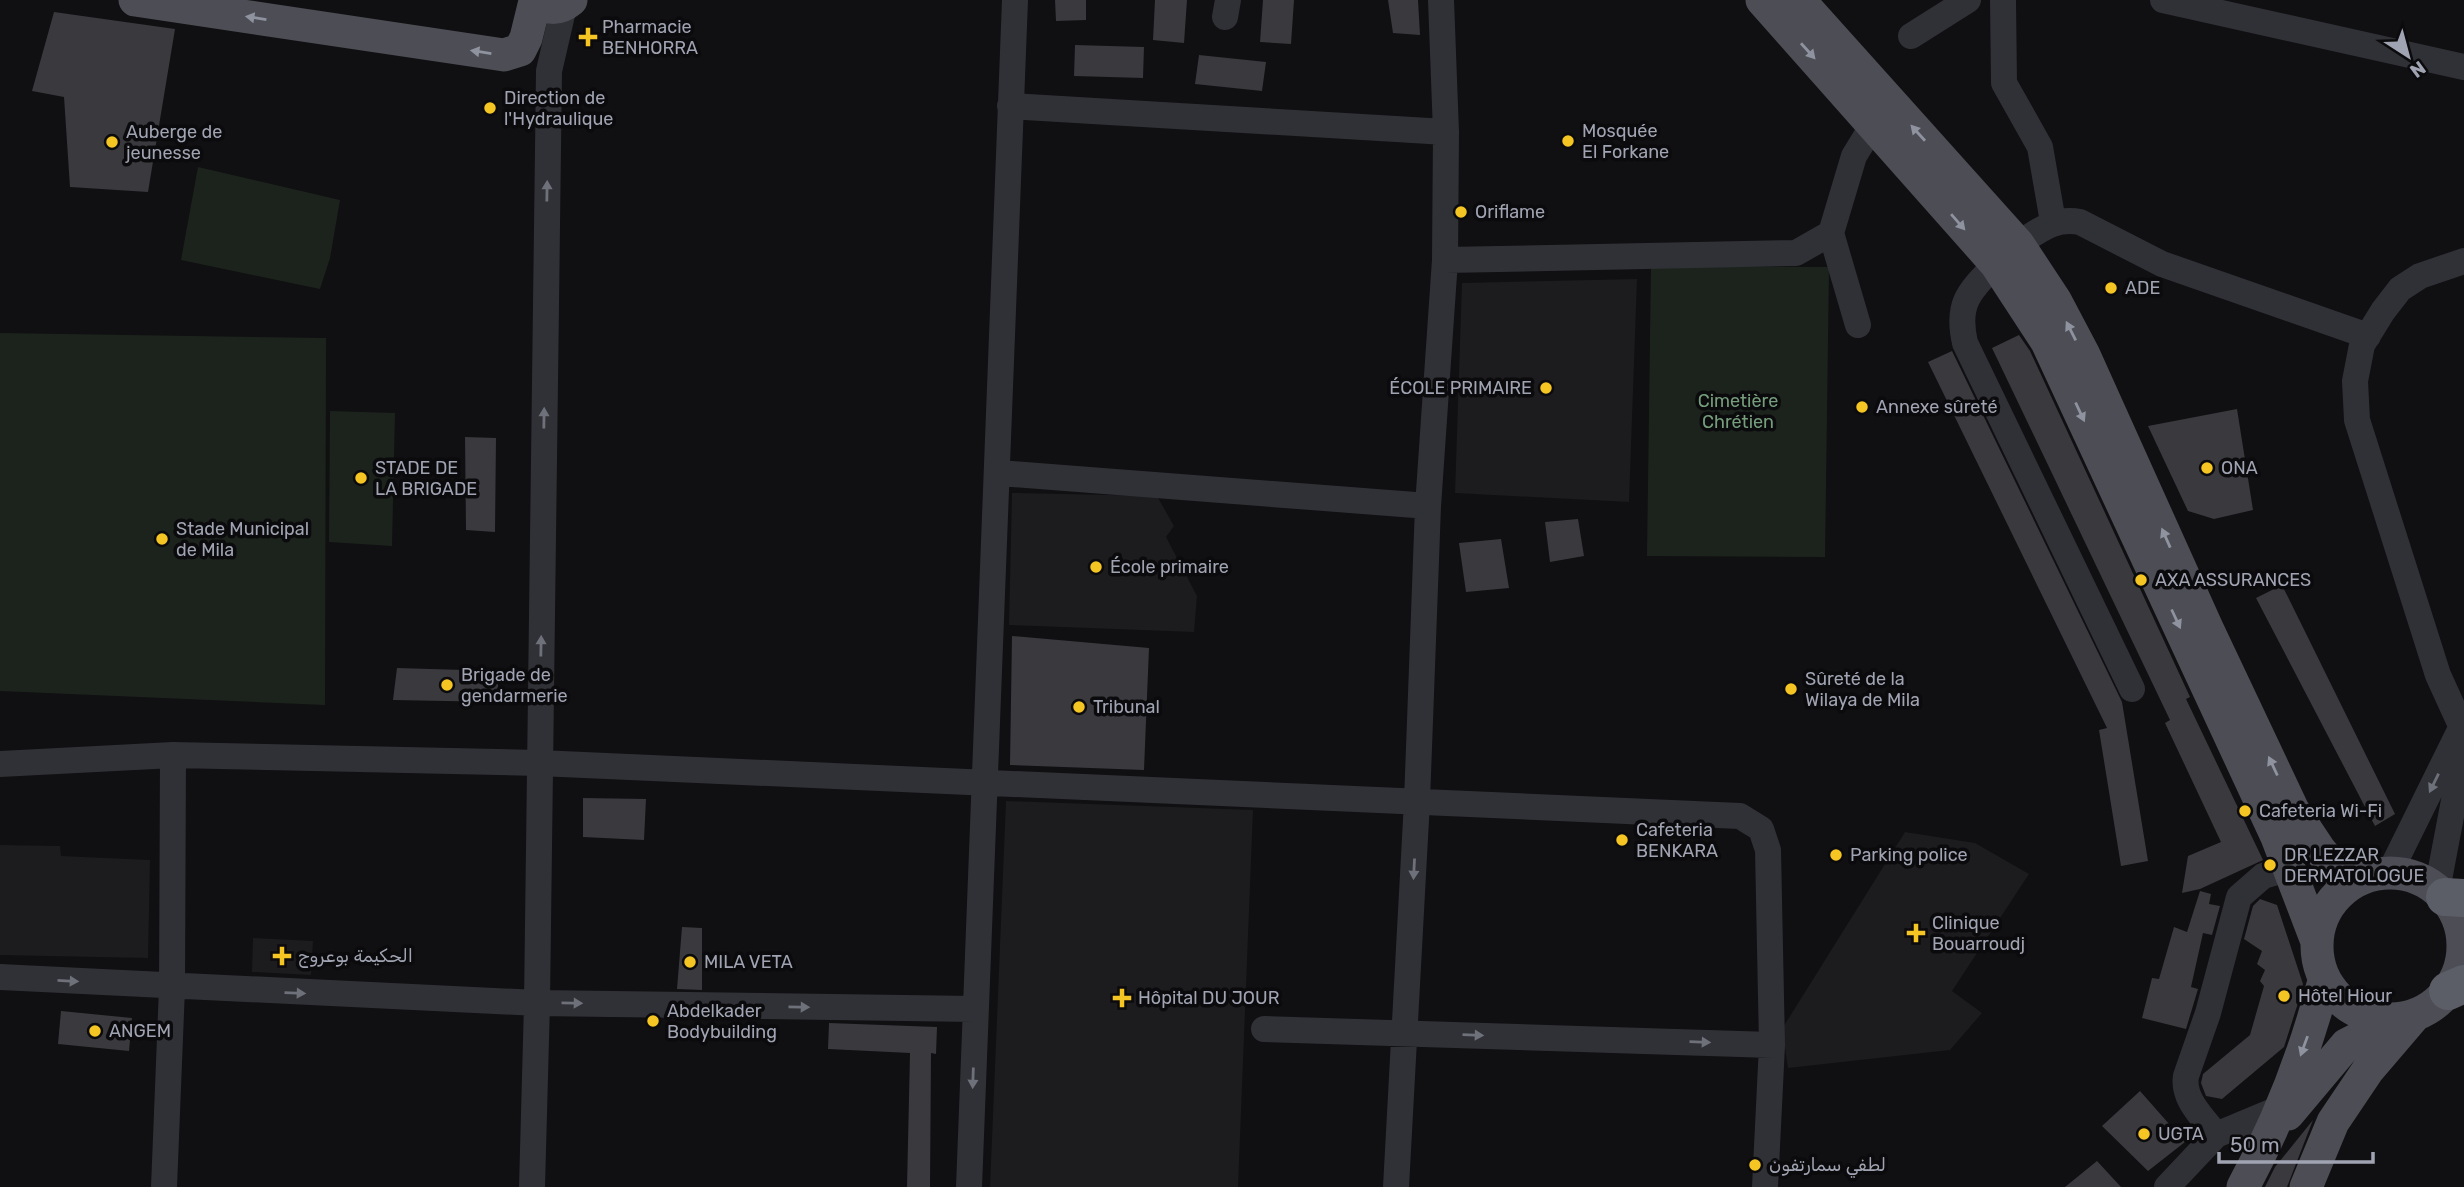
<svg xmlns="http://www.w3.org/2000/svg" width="2464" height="1187" viewBox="0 0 2464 1187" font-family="Rubik,Vazirmatn,sans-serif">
  <rect width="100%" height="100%" fill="#100f11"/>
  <path fill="#1c1b1e" d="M1637 279 1629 502 1455 493 1462 283Z
    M1012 493 1157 496 1174 526 1166 537 1197 596 1194 632 1009 625Z
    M1006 801 1253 810 1238 1187H990Z
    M1905 832 1975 843 2029 874 1952 991 1982 1013 1950 1050 1788 1068 1782 1029Z
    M0 845 60 846 61 856 150 860 148 958 0 955Z
    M253 938 313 941 311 975 252 972Z"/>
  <path fill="#1c231d" d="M198 167 340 200 330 258 320 289 181 260Z
    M1651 266 1829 267 1825 557 1647 556Z
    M0 333 326 338 325 705 0 691Z
    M330 411 395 413 392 546 329 542Z"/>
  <path fill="#3a393e" d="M1055 0H1086V20L1056 21Z
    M1155 0H1187L1184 43 1153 40Z
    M1263 0H1294L1291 44 1260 42Z
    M1388 0H1418L1420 35 1393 33Z
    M54 12 175 29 148 192 70 187 64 97 32 91Z
    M1075 45 1144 47 1143 78 1074 76Z
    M1199 55 1266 62 1262 91 1195 84Z
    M2019 335 2030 351 2100 502 2190 697 2186 699 2263 860 2200 889 2182 893 2188 856 2221 842 2165 723 2170 720 1992 348Z
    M1952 351 2122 702 2148 861 2121 866 2099 730 2107 728 1928 362Z
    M2237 409 2253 510 2214 519 2188 511 2148 426Z
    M465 437 496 438 495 532 466 530Z
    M1578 519 1584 556 1550 562 1545 522Z
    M1501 539 1509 588 1466 592 1459 543Z
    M2282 585 2395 814 2375 826 2256 598Z
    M1012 636 1149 648 1144 770 1010 765Z
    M397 668 498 671V702L393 700Z
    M583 798 646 799 644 840 583 837Z
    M2200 891 2211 894 2209 904 2220 906 2212 935 2203 933 2191 987 2198 989 2186 1029 2142 1018 2152 978 2159 979 2174 927 2187 932Z
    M2260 899 2277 905 2303 984 2298 1003 2284 1047 2222 1099 2206 1096 2201 1083 2203 1074 2250 1035 2264 986 2260 981 2265 970 2257 964 2262 951 2244 939 2253 906Z
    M682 927 702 928V990L677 989Z
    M61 1011 132 1018 129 1051 58 1044Z
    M829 1023 937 1027 936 1054 931 1053 930 1187H907L910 1053 828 1049Z
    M2140 1091 2185 1142 2148 1171 2102 1126Z
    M2313 1120 2287 1187H2265L2275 1167Z
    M2097 1161 2121 1187H2065Z"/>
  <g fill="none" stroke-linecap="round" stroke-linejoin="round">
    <path stroke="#303136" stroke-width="26" d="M2003 0 2004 83 2040 147 2053 222
      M2163 0 2464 67
      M1225 17 1228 0
      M1911 36 1968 0
      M1010 106 1446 132
      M1831 233 1858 325
      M2018 244C2039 231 2054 217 2080 222L2162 264 2368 336
      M1445 260 1796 253 1831 233 1854 156 1873 125
      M2464 261 2420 276 2400 289 2383 311 2362 345 2355 381 2357 420 2438 675 2464 732
      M1996 264C1969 292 1956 303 1965 343L2132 689
      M999 473 1428 506
      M0 764 173 755 539 763 1740 816 1761 829 1768 850 1772 1045 1765 1187
      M2390 872 2464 722
      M2437 890 2464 748
      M0 977 537 1003 975 1009
      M1264 1029 1772 1045
      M2216 1135C2203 1117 2182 1099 2186 1076L2208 1013 2239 897 2263 876 2290 868
      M164 1187 172 988 173 755
      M532 1187 537 1003 549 71 564 6
      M969 1187 1015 0
      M1396 1187 1417 801 1428 506 1445 260 1446 132 1441 0
      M2167 1187 2216 1135 2283 1107"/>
    <path stroke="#4c4d55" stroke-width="33" d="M135 0 504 55 520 50 526 38 535 1
      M535 0C547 10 559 10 571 0
      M1762 0 1996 264 2047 342 2277 837 2316 939
      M1799 0 2018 244 2055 300 2084 355 2207 628 2293 810 2319 849 2349 885
      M2317 946a73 73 0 1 1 146 0a73 73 0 1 1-146 0Z
      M2288 1114 2346 1045 2394 1020
      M2243 1187C2279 1121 2305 1054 2324 981
      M2306 1187 2333 1122 2368 1070 2415 1015"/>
    <path stroke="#5c5e67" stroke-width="38" d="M2445 897 2464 898
      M2448 991 2464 984"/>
  </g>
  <defs><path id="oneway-solid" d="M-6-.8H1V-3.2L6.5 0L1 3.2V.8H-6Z" transform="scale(1.75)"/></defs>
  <g fill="#8f939f">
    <use href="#oneway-solid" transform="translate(256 18) rotate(-171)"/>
    <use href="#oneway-solid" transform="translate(1808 51) rotate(48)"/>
    <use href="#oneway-solid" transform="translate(481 52) rotate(-171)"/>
    <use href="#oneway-solid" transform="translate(1918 133) rotate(-132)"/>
    <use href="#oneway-solid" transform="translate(1958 222) rotate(49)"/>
    <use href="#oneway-solid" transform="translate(2071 331) rotate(-117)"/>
    <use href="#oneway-solid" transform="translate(2080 412) rotate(65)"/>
    <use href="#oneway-solid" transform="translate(2166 538) rotate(-114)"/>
    <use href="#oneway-solid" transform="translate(2176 619) rotate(65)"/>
    <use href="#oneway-solid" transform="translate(2273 766) rotate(-115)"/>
    <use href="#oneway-solid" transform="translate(2304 1046) rotate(110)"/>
  </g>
  <g fill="#6e707a">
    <use href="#oneway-solid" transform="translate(547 191) rotate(-89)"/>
    <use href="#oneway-solid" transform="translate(544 418) rotate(-89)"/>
    <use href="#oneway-solid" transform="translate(541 646) rotate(-89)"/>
    <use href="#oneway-solid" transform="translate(2434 783) rotate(116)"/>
    <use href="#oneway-solid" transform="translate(1414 869) rotate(93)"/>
    <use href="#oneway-solid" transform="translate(68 981) rotate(3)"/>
    <use href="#oneway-solid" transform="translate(295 993) rotate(2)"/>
    <use href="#oneway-solid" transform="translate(572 1003) rotate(1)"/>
    <use href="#oneway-solid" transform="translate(799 1007) rotate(1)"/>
    <use href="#oneway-solid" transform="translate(1473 1035) rotate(2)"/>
    <use href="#oneway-solid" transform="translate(1700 1042) rotate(2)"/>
    <use href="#oneway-solid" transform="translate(973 1078) rotate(92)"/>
  </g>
  <g fill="#f5c524" stroke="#0b0a0c" stroke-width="2.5">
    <path d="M584.5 26.5h7v7h7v7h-7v7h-7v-7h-7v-7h7z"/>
    <circle cx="490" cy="108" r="7"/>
    <circle cx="1568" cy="141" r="7"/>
    <circle cx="112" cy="142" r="7"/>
    <circle cx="1461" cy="212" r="7"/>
    <circle cx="2111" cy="288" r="7"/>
    <circle cx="1546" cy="388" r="7"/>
    <circle cx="1862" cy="407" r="7"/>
    <circle cx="2207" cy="468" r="7"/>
    <circle cx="361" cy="478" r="7"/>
    <circle cx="162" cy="539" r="7"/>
    <circle cx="1096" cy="567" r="7"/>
    <circle cx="2141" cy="580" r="7"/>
    <circle cx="447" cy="685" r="7"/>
    <circle cx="1791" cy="689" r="7"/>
    <circle cx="1079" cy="707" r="7"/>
    <circle cx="2245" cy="811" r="7"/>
    <circle cx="1622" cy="840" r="7"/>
    <circle cx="1836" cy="855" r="7"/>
    <circle cx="2270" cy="865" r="7"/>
    <path d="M1912.5 922.5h7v7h7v7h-7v7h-7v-7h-7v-7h7z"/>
    <path d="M278.5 945.5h7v7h7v7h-7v7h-7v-7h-7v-7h7z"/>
    <circle cx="690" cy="962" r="7"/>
    <circle cx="2284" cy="996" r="7"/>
    <path d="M1118.5 987.5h7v7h7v7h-7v7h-7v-7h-7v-7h7z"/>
    <circle cx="653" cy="1021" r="7"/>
    <circle cx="95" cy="1031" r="7"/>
    <circle cx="2144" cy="1134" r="7"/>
    <circle cx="1755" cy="1165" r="7"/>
  </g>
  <g text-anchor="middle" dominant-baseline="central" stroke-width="7" stroke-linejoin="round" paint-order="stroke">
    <g font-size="18" fill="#a0a4b2" stroke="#0b0a0c" text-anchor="start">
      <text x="602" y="27">Pharmacie<tspan x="602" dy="21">BENHORRA</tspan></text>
      <text x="504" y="98">Direction de<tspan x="504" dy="21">l'Hydraulique</tspan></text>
      <text x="1582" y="131">Mosquée<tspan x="1582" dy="21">El Forkane</tspan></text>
      <text x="126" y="132">Auberge de<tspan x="126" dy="21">jeunesse</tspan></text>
      <text x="1475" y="212">Oriflame</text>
      <text x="2125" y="288">ADE</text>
      <text x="1532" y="388" text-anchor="end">ÉCOLE PRIMAIRE</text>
      <text x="1876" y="407">Annexe sûreté</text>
      <text x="375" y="468">STADE DE<tspan x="375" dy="21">LA BRIGADE</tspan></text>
      <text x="2221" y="468">ONA</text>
      <text x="176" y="529">Stade Municipal<tspan x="176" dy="21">de Mila</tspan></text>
      <text x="1110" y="567">École primaire</text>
      <text x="2155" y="580">AXA ASSURANCES</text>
      <text x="461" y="675">Brigade de<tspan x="461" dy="21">gendarmerie</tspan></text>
      <text x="1805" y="679">Sûreté de la<tspan x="1805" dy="21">Wilaya de Mila</tspan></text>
      <text x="1093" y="707">Tribunal</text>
      <text x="2259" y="811">Cafeteria Wi-Fi</text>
      <text x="1636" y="830">Cafeteria<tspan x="1636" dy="21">BENKARA</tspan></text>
      <text x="1850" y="855">Parking police</text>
      <text x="2284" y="855">DR LEZZAR<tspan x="2284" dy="21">DERMATOLOGUE</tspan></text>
      <text x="1932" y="923">Clinique<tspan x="1932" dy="21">Bouarroudj</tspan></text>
      <text x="298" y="956">الحكيمة بوعروج</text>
      <text x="704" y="962">MILA VETA</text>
      <text x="2298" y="996">Hôtel Hiour</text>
      <text x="1138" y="998">Hôpital DU JOUR</text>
      <text x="667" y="1011">Abdelkader<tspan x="667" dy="21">Bodybuilding</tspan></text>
      <text x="109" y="1031">ANGEM</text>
      <text x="2158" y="1134">UGTA</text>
      <text x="1769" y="1165">لطفي سمارتفون</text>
    </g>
    <g font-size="18" fill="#769e7d" stroke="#0b0a0c">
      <text x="1738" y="401">Cimetière<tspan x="1738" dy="21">Chrétien</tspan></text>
    </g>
  </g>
  <g transform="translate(2408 56) rotate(144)" stroke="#0b0a0c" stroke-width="5" paint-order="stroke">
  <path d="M0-5L12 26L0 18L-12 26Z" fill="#a0a4b2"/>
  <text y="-10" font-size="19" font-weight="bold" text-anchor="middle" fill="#a0a4b2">N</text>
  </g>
  <path d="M2219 1152v10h154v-10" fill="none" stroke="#a0a4b2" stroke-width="3.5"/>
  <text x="2230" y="1152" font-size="21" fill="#a0a4b2" stroke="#0b0a0c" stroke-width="5" paint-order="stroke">50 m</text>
</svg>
